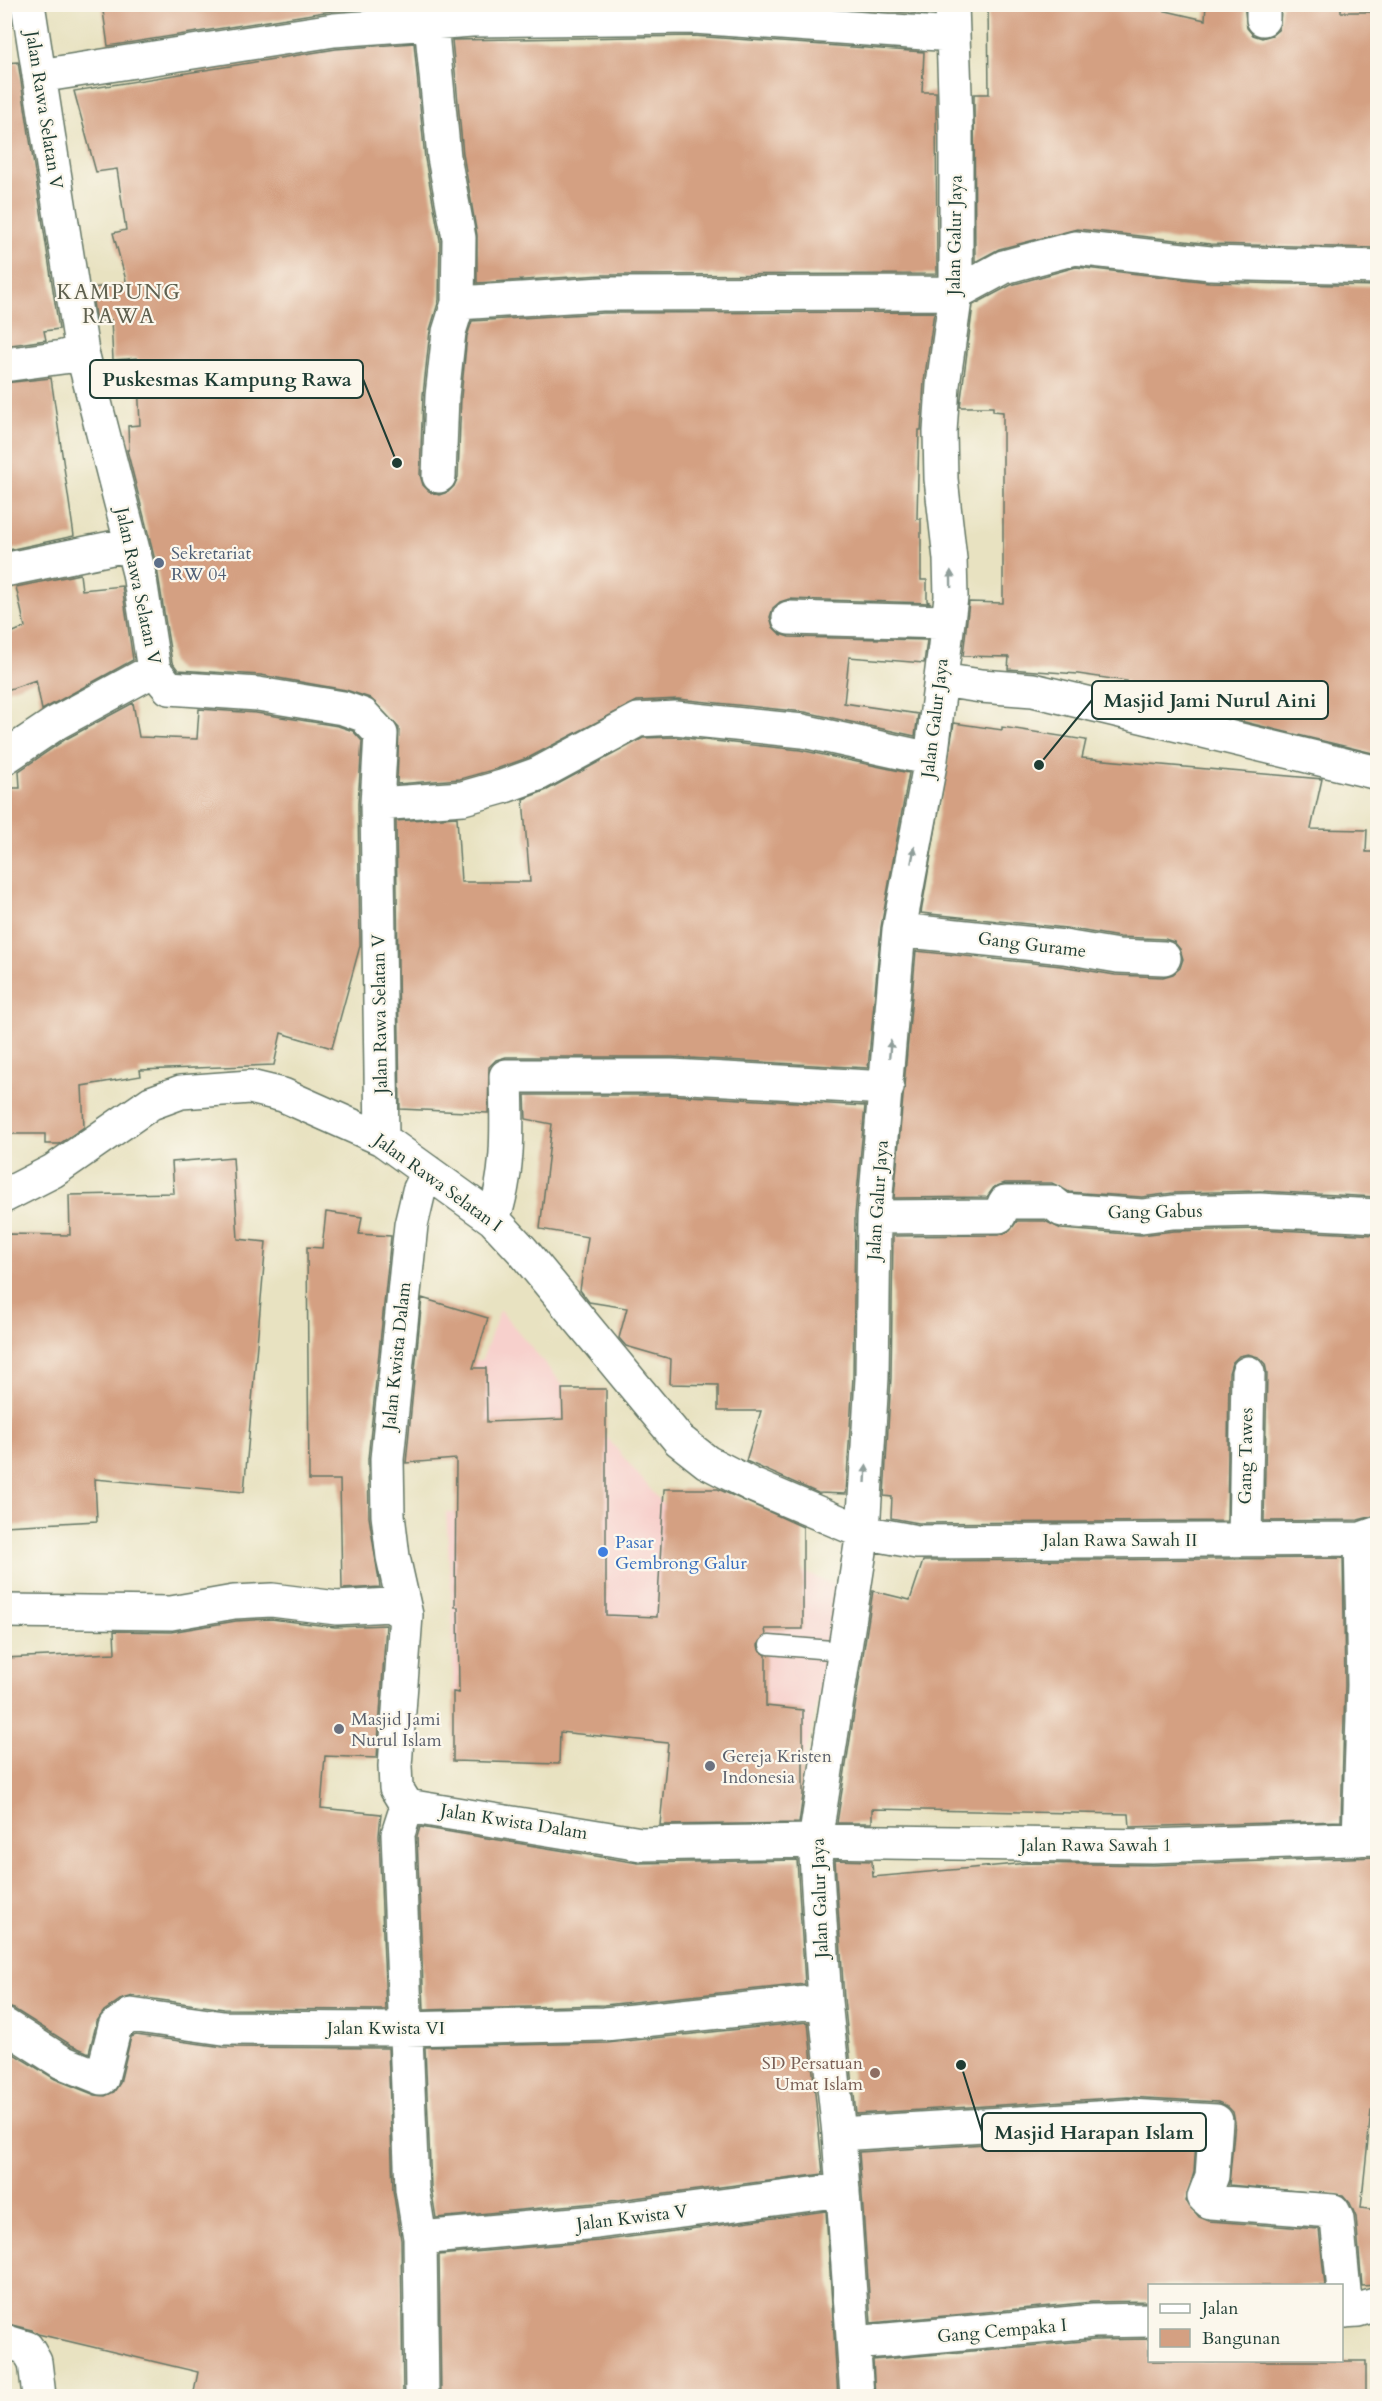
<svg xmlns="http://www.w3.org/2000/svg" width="1382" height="2401" viewBox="0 0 1382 2401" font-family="Cardo,serif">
  <rect width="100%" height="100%" fill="#fbf7ec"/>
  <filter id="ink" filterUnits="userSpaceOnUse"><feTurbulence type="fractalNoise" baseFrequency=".0167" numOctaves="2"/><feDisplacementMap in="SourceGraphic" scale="12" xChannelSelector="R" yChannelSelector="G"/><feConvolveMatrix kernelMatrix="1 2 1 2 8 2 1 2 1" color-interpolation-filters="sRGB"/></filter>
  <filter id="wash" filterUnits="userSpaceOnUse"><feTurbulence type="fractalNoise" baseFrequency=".008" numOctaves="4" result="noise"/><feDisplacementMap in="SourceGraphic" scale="24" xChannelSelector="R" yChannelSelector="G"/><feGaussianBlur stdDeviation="1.35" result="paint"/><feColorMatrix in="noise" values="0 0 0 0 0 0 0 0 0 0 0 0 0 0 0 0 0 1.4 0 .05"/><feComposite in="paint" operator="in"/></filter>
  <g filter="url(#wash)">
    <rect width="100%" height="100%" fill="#e8e2c1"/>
    <path fill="#f7d0cc" d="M500 1310 672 1515 843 1589 805 1756 671 1740 454 1704 452 1608 446 1512 475 1513 460 1360H482Z"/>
    <g id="blocks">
      <path fill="#d4a082" d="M102 4H426L331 11 108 46Z
        M785 4H927L926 14Z
        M988 4H1136L1205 20 1206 4H1244L1247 28 1253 35 1262 38 1272 35 1279 29 1282 4H1341V12H1377V248L1211 244 1077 229 999 249 975 262 974 94H989Z
        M693 36 924 52 922 92H936L937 274 602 275 477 283V235L463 154 452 40Z
        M414 43 425 159 440 240 439 300 430 330 423 395 420 475 423 485 430 492 439 495 448 492 454 486 458 477 461 397 467 336 472 321 603 313 934 312 924 382 921 430H919L917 519H921V580H927V601L931 603 789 599 780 602 773 608 770 617 773 627 780 634 789 637 927 640 924 663 849 657 844 703 918 714 915 736 805 712 678 699 637 701 530 757 496 769 460 779 397 784 399 728 370 698 346 690 261 675 178 670 172 662 157 568 127 450H129L128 426 140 425 137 358 113 360 111 320 96 323 91 288 127 284 113 233 126 230 117 169 96 172 74 91 336 49Z
        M18 62 59 329 44 331 46 340 4 346V63Z
        M1076 267 1209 282 1377 286V754L1124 693 1127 681 1078 674 1008 669 1009 657 963 656 969 602 1003 603V412L993 411V407H960L973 305 1011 285Z
        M51 378 74 536 4 551V383Z
        M80 574 82 590 122 586 133 660 42 710 36 680 4 691V636L25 627 16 587Z
        M133 703 139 737 197 739 199 709 256 713 338 726 353 731 362 741 358 804 360 946 332 1048 281 1033 274 1065 140 1070 141 1076 82 1086 84 1127 59 1144H45V1134H7L4 788H20L19 771 66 739Z
        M954 723 1002 730V727L1086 740 1082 758 1322 779 1311 829 1367 830 1366 852H1377V1197L1260 1191 1173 1193 1142 1197 1069 1192 1052 1183H1005L994 1187 987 1197 894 1198 916 951 1061 966 1115 975 1163 977 1173 974 1180 968 1183 959 1180 949 1174 942 1165 939 1120 937 1066 928 921 913Z
        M676 737 800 750 909 773 881 927 868 1068 672 1057H506L496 1060 489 1067 488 1113 400 1109 396 821 457 817 461 882H530L523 799 547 790 643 738Z
        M525 1095H671L865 1106 855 1215 853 1377 846 1494 818 1493 746 1461 761 1411H718V1385L670 1384 671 1359 626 1346 619 1338 627 1308 589 1302 580 1290 588 1237 540 1229 552 1124 526 1119Z
        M233 1157 238 1239 266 1242 244 1492 95 1479 97 1521 4 1526 7 1234 70 1235 69 1195 174 1193 172 1162Z
        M326 1212 362 1217 359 1234 391 1236 368 1459 369 1517 380 1587 342 1589 340 1480H309L307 1247 322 1248Z
        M1017 1221H1045L1061 1229 1141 1235 1174 1231 1260 1229 1377 1235V1515L1358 1520 1264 1521 1267 1373 1265 1364 1258 1357 1248 1354 1239 1356 1232 1363 1229 1373 1227 1521 919 1523 891 1518 892 1497 884 1496 891 1378 893 1236 999 1235 1010 1231Z
        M422 1298 488 1318 473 1368H486L487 1422 563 1419 562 1389H606V1615L657 1617 664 1489H718L803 1527V1629H765L766 1635 758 1645 759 1650 766 1655V1706L803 1710V1795L799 1823 660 1825 668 1743 560 1732 559 1764 453 1761V1692L459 1693 458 1607H455L456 1459 406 1463Z
        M1343 1558 1345 1685 1341 1821 1130 1827 1129 1814 872 1809V1823H837L873 1591 910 1600 923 1561Z
        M271 1619 335 1627 386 1625 377 1758 325 1756 321 1808 381 1814 379 1835 386 2010 224 2009 133 1996 120 2000 104 2011 97 2021 89 2053 71 2045 14 2009 4 2006V1658L115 1653 114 1631 171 1632 236 1621Z
        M420 1827 638 1863 797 1860 805 1984 604 2005 424 2010 417 1837Z
        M1377 1857V2112L1371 2111 1361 2208 1377 2210V2285L1362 2286 1356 2217 1350 2203 1343 2195 1229 2185 1235 2122 1233 2112 1227 2106 1218 2102 1128 2097 856 2114 844 1999 835 1860 872 1861 873 1877 1027 1863 1153 1865Z
        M808 2022 823 2174 595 2203 436 2218 431 2187 425 2047 607 2043Z
        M136 2035 223 2047 388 2048 393 2190 401 2240 403 2397H193L198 2372 38 2334 32 2330 4 2323V2048L55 2079 95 2095 105 2096 114 2092 120 2083 131 2037Z
        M1129 2135 1196 2139 1194 2172 1186 2201 1199 2217 1209 2221 1319 2229 1325 2286H1149V2301L1092 2302 871 2323 859 2152Z
        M826 2211 838 2397H441L439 2255 599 2241Z
        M1149 2339V2361H1366V2397H1202L1139 2393 1138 2397H1023L927 2392V2397H875L873 2360 1095 2340Z"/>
    </g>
  </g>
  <g filter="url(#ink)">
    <use href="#blocks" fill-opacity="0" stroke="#657765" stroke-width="1.5"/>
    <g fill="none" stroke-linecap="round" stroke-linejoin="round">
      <defs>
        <path id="service" d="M769 1645 844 1651"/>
        <path id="minor" d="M28 4 82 352 139 573 154 670 169 688 258 694 343 708 363 715 381 734 377 804 382 1139
          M1263 4V19
          M431 23 444 157 459 238 458 303 449 332 442 396 439 476
          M39 76 334 30 472 20 694 17 953 35
          M458 303 602 294 956 293 1004 267 1075 248 1210 263 1378 267
          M4 365 63 357 82 352
          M4 570 131 544
          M789 618 947 622
          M941 680 981 686 1033 690 1378 773
          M4 758 56 723 154 670
          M377 804 463 798 502 787 538 774 638 720 676 718 803 731 931 759
          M899 930 1064 947 1118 956 1164 958
          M428 1172 419 1191 411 1225 387 1459 388 1515 393 1557 406 1615 395 1766 396 1788 407 1806 641 1844 815 1841 1152 1846 1378 1838
          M4 1196 53 1171 151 1103 181 1092 250 1087 283 1095 382 1139 493 1219 522 1250 679 1440 707 1462 752 1485 863 1532 917 1542 1361 1539 1378 1533
          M874 1217 999 1216 1005 1202H1052L1062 1210 1142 1216 1173 1212 1260 1210 1378 1216
          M493 1219C510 1174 507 1123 506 1076H672L887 1088
          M1245 1539 1248 1373
          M4 1611 171 1613 234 1602 272 1600 337 1608 390 1605 406 1615
          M407 1806 398 1834 412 2189 420 2238 422 2396
          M1359 1839 1364 1685 1361 1539
          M4 2025 62 2062 102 2078 115 2026 131 2015 223 2028 405 2029 605 2024 825 2001
          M839 2134 1129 2116 1216 2121 1212 2176 1204 2197 1210 2202 1333 2211 1337 2219 1346 2311
          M420 2238 597 2222 843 2190
          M1342 2311 1358 2310 1378 2304
          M4 2341 27 2348 35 2362 39 2396
          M854 2343 1094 2321 1150 2320
          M857 2396 839 2134 825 2001 815 1841 863 1532 872 1378 874 1217 899 930 931 759 951 597 950 559 941 479 940 432 943 385 956 293V125L952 4"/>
      </defs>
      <use href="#service" stroke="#657765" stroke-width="21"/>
      <use href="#minor" stroke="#657765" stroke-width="36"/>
      <use href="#service" stroke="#fff" stroke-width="18"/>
      <use href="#minor" stroke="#fff" stroke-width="33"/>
    </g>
    <defs><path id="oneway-solid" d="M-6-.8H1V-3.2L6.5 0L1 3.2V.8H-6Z" transform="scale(1.5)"/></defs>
    <g fill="#8f9e9a">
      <use href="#oneway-solid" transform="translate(951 579) rotate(-91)"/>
      <use href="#oneway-solid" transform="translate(913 855) rotate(-79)"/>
      <use href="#oneway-solid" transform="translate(890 1049) rotate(-85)"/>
      <use href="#oneway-solid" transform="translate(866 1474) rotate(-87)"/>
    </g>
  </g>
  <circle fill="#5c6f8a" stroke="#fbf7ec" stroke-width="2" cx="159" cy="563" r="6"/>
  <circle fill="#3f7fe0" stroke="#fbf7ec" stroke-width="2" cx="603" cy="1552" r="6"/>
  <g fill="#6b7280" stroke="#fbf7ec" stroke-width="2">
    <circle cx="339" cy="1729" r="6"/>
    <circle cx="710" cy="1766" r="6"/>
  </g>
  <circle fill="#8d6e63" stroke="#fbf7ec" stroke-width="2" cx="875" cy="2073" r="6"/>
  <g text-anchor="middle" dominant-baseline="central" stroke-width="4.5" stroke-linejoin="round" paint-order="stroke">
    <g font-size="18" fill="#1f3d34" stroke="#fbf7ec">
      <text transform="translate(44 110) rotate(81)">Jalan Rawa Selatan V</text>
      <text transform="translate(955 235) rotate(-89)">Jalan Galur Jaya</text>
      <text transform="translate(138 586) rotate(78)">Jalan Rawa Selatan V</text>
      <text transform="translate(935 718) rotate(-83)">Jalan Galur Jaya</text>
      <text transform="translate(1032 945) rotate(7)">Gang Gurame</text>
      <text transform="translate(380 1014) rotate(-91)">Jalan Rawa Selatan V</text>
      <text transform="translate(438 1183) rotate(36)">Jalan Rawa Selatan I</text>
      <text transform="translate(878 1200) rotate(-86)">Jalan Galur Jaya</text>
      <text transform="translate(1155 1212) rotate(-1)">Gang Gabus</text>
      <text transform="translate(397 1356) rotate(-84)">Jalan Kwista Dalam</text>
      <text transform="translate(1246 1456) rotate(-89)">Gang Tawes</text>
      <text x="1120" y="1540">Jalan Rawa Sawah II</text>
      <text transform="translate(514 1822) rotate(9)">Jalan Kwista Dalam</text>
      <text x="1096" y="1845">Jalan Rawa Sawah 1</text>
      <text transform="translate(820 1898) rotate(-92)">Jalan Galur Jaya</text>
      <text x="386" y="2028">Jalan Kwista VI</text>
      <text transform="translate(632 2218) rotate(-7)">Jalan Kwista V</text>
      <text transform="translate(1002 2331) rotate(-5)">Gang Cempaka I</text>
    </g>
    <g font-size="18" fill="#4e5e75" stroke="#fbf7ec" text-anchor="start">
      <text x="171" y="553">Sekretariat<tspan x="171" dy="21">RW 04</tspan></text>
    </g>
    <g font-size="18" fill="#366cbe" stroke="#fbf7ec" text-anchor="start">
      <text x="615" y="1542">Pasar<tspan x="615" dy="21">Gembrong Galur</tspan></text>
    </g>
    <g font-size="18" fill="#5b616d" stroke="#fbf7ec" text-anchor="start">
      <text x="351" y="1719">Masjid Jami<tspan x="351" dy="21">Nurul Islam</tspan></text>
      <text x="722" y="1756">Gereja Kristen<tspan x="722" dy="21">Indonesia</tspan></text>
    </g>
    <g font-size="18" fill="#785e54" stroke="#fbf7ec" text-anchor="end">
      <text x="863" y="2063">SD Persatuan<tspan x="863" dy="21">Umat Islam</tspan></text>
    </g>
    <g font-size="21" letter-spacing="1.5" fill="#5e604f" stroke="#fbf7ec">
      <text x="119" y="292">KAMPUNG<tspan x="119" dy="24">RAWA</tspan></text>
    </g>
  </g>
  <path fill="none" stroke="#1f3d34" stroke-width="2" d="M397 463L363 379M1039 765L1092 700M961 2065L982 2132"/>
  <g fill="#1f3d34" stroke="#fbf7ec" stroke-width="2">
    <circle cx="397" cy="463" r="6"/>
    <circle cx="1039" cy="765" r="6"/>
    <circle cx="961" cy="2065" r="6"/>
  </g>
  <g fill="#fbf7ec" stroke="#1f3d34" stroke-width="2">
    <rect x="90" y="360" width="273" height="38" rx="6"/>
    <rect x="1092" y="681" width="236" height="38" rx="6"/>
    <rect x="982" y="2113" width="224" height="38" rx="6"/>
  </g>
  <g font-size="20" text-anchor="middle" font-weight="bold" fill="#1f3d34">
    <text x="227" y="386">Puskesmas Kampung Rawa</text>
    <text x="1210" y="707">Masjid Jami Nurul Aini</text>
    <text x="1094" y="2139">Masjid Harapan Islam</text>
  </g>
  <rect width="1382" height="2401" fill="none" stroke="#fbf7ec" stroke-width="24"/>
  <rect x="1148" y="2284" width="195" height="78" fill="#fbf7ec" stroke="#a3ada2" stroke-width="1.5"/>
  <rect x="1160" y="2304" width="30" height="9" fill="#ffffff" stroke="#a3ada2" stroke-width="1.5"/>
  <text x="1202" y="2314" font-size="18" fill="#1f3d34">Jalan</text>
  <rect x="1160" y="2329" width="30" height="18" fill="#d4a082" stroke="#a3ada2" stroke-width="1.5"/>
  <text x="1202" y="2344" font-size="18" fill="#1f3d34">Bangunan</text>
</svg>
